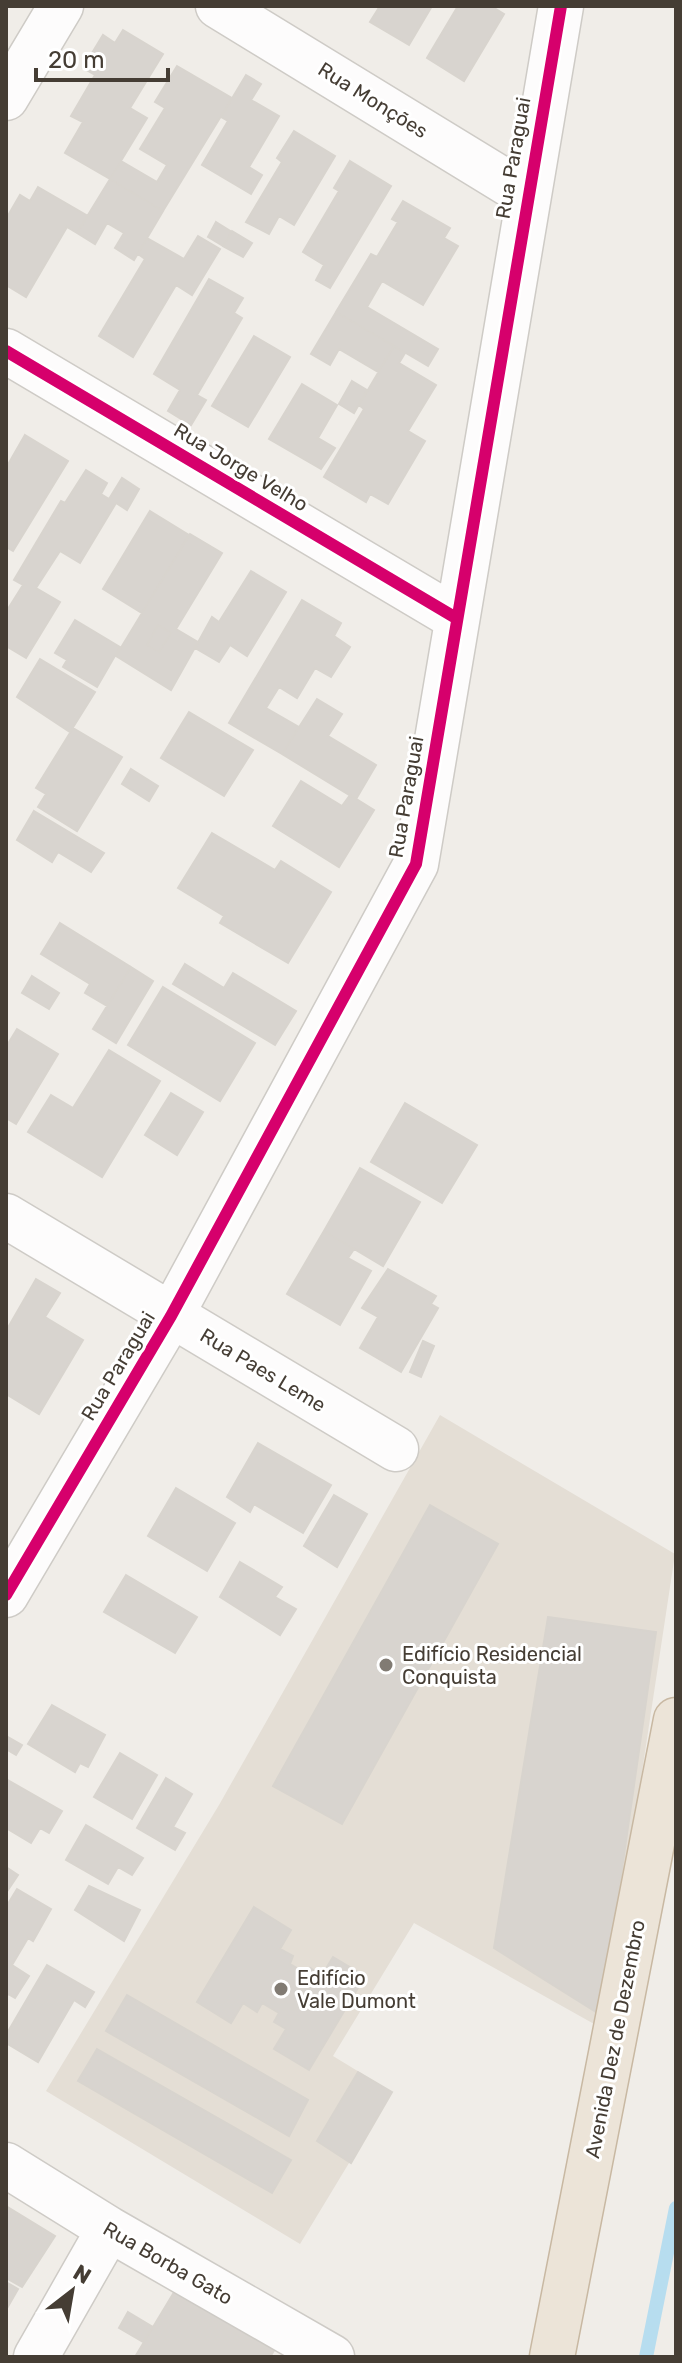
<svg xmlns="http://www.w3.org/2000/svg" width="682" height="2363" viewBox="0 0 682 2363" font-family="Rubik,sans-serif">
  <rect width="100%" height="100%" fill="#f0ede8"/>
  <path fill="#e4ded5" d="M440 1415 675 1554 603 2029 414 1923 333 2056 392 2092 300 2244 46 2091 219 1805Z"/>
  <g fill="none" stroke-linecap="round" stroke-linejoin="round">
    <path stroke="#b7ddef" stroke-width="14" d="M646 2357 676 2208"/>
  </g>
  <path fill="#d8d4cf" stroke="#d8d4ce" stroke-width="2" d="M380 6H432L409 45 370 22Z
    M458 6H491L504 14 464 81 427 58Z
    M123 30 163 54 130 108 147 118 110 179 65 153 83 122 71 116 95 75 83 68 103 35 115 43Z
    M177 66 232 98 163 211 110 179 121 161 157 182 167 165 140 149 165 108 155 102Z
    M246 75 261 84 251 100 279 116 249 167 262 175 251 194 202 165 228 121 221 117Z
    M294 131 335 156 294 225 279 216 269 234 246 222 282 162 277 158Z
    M350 161 391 186 330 288 316 280 324 265 303 252 339 191 334 188Z
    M110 179 163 211 134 260 115 248 124 233 107 223 95 244 77 233Z
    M38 187 88 216 77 233 67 227 26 297 6 285V219L20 195 30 201Z
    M403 201 450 228 444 238 458 246 423 305 382 281 367 307 438 349 428 366 336 312 371 254 377 257 398 222 392 219Z
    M216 222 232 232 223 246 208 237Z
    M232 231 252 243 243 257 223 246Z
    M198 236 220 249 192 295 176 285 133 357 99 336 145 259 138 254 147 238 184 259Z
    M209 279 243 298 234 313 242 318 197 395 206 400 191 425 168 411 180 390 154 374Z
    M336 312 394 346 378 372 339 349 330 365 311 354Z
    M254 336 290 357 248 427 212 406Z
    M394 346 405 353 399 363 436 385 408 431 425 441 388 504 370 494 366 502 324 477 364 409 359 405Z
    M352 381 367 390 354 413 339 404Z
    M302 384 337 405 318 438 335 448 321 469 269 439Z
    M25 435 68 461 13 551 6 547V468Z
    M86 470 107 483 101 494 109 499 122 478 139 489 127 510 116 503 80 563 60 551 36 588 60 602 26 658 6 646V612L23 585 14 580 61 501 65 503Z
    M150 511 189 535 142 613 103 589Z
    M190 534 222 553 176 629 198 642 171 690 116 656Z
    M251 571 286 592 247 656 230 645 219 662 195 648 212 617 219 622Z
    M302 600 341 623 334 636 350 647 331 677 315 668 297 698 279 687 266 708 299 727 282 754 229 723Z
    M75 620 120 647 97 687 63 667 67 660 55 653Z
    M158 625 171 633 159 652 147 645Z
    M40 659 95 692 70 732 17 697Z
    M317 699 342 714 328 736 376 765 356 799 282 754Z
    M189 712 253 750 224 796 161 758Z
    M73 728 122 757 77 831 38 807 46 794 36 788Z
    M131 769 158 786 149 801 122 784Z
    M301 781 342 806 350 795 374 810 339 867 273 826Z
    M34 811 104 853 91 872 58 852 52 862 17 840Z
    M212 833 275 870 281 861 331 892 288 963 220 923 224 916 178 888Z
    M60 923 131 967 107 1006 85 993 90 984 41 954Z
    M185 964 224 988 233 973 296 1011 275 1045 173 984Z
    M131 967 153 981 116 1043 93 1029Z
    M32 976 59 993 49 1009 22 993Z
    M163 987 255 1043 220 1101 128 1045Z
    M17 1029 58 1054 16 1124 6 1118V1047Z
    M109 1050 160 1081 102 1177 28 1132 51 1095 73 1108Z
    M171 1093 203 1112 177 1155 145 1135Z
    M405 1103 477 1145 442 1203 371 1162Z
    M360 1168 420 1202 383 1266 324 1231Z
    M324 1231 354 1249 348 1258 371 1271 340 1325 287 1294Z
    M388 1269 436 1296 431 1304 438 1308 401 1372 360 1348 378 1317 362 1308Z
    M36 1279 60 1293 45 1317 83 1340 39 1414 6 1394V1331Z
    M423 1341 434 1346 421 1377 410 1372Z
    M258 1443 331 1485 303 1533 254 1504 250 1512 227 1497Z
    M176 1488 235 1523 207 1571 148 1536Z
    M334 1495 367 1514 337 1567 304 1546Z
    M430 1505 498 1544 342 1824 273 1786Z
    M240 1562 282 1587 275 1597 296 1609 280 1635 220 1597Z
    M126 1575 197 1617 175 1653 104 1612Z
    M548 1617 656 1632 601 2015 494 1948Z
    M52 1705 105 1735 88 1767 80 1763 75 1772 28 1744Z
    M8 1737 22 1745 16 1755 6 1749Z
    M120 1753 157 1775 132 1819 94 1797Z
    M166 1778 192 1794 173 1827 185 1833 175 1850 137 1828Z
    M6 1779 62 1811 49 1833 40 1828 31 1843 6 1828Z
    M86 1825 143 1858 132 1875 118 1867 108 1884 66 1860Z
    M6 1867 18 1875 6 1893Z
    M89 1886 140 1910 124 1941 75 1910Z
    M17 1889 51 1909 33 1941 28 1938 12 1965 29 1976 15 1998 8 1994 6 1997V1907Z
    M254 1907 291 1930 280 1949 293 1956 290 1964 307 1974 310 1968 322 1975 333 1957 365 1976 309 2070 274 2049 286 2029 274 2022 279 2013 262 2003 257 2012 243 2003 231 2023 197 2002Z
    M47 1965 94 1992 85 2007 74 2000 38 2062 6 2043V2035Z
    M127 1995 308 2100 289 2136 106 2031Z
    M97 2049 291 2160 272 2193 78 2081Z
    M358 2072 392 2092 351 2163 317 2141Z
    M6 2206 55 2236 22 2287 6 2278Z
    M6 2282 18 2289 6 2310Z
    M179 2284 278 2344 270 2357H135Z
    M128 2312 153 2327 143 2342 119 2328Z"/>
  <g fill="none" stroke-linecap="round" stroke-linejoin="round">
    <defs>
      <path id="street" d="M218 6 527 195
        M6 98 61 6
        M6 351 456 618
        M6 1216 396 1449
        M6 1595 171 1316 416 864 561 6
        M6 2165 109 2229 332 2357
        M36 2357 109 2229"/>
      <path id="highway" d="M552 2357 676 1720"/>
    </defs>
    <use href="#street" stroke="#cecbc6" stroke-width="47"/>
    <use href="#highway" stroke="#c8b8a2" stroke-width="47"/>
    <use href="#street" stroke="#fdfcfc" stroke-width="44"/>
    <use href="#highway" stroke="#ece4d8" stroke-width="44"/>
    <defs>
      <path id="cycleway" d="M6 351 456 618
        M6 1595 171 1316 416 864 561 6"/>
    </defs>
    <use href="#cycleway" stroke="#fff" stroke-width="17"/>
    <use href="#cycleway" stroke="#d6006c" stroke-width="12"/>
  </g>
  <g fill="#817b73" stroke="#fff" stroke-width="3">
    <circle cx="386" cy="1665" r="8"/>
    <circle cx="281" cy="1989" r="8"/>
  </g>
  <g text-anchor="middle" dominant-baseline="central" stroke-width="6" stroke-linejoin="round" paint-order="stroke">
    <g font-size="20" fill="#453d34" stroke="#fff">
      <text transform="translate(373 100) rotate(32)">Rua Monções</text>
      <text transform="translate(513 158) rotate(-80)">Rua Paraguai</text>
      <text transform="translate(241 467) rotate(31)">Rua Jorge Velho</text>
      <text transform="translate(406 797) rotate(-80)">Rua Paraguai</text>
      <text transform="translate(118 1366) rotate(-59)">Rua Paraguai</text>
      <text transform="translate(263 1370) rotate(31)">Rua Paes Leme</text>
      <text transform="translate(615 2039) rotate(-79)">Avenida Dez de Dezembro</text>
      <text transform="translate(168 2263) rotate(30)">Rua Borba Gato</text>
    </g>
    <g font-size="20" fill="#453d34" stroke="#fff" text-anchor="start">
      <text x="402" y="1654">Edifício Residencial<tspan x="402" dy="23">Conquista</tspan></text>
      <text x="297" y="1978">Edifício<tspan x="297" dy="23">Vale Dumont</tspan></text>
    </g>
  </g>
  <rect width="682" height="2363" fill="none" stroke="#453d34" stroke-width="16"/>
  <g transform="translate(72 2291) rotate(31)" stroke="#ffffff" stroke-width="6" paint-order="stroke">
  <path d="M0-6L14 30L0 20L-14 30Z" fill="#453d34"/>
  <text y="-12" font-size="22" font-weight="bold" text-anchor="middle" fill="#453d34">N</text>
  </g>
  <path d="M36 68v12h132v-12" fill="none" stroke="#453d34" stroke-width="4"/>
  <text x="48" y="68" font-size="24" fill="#453d34" stroke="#ffffff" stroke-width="6" paint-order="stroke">20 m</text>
</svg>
